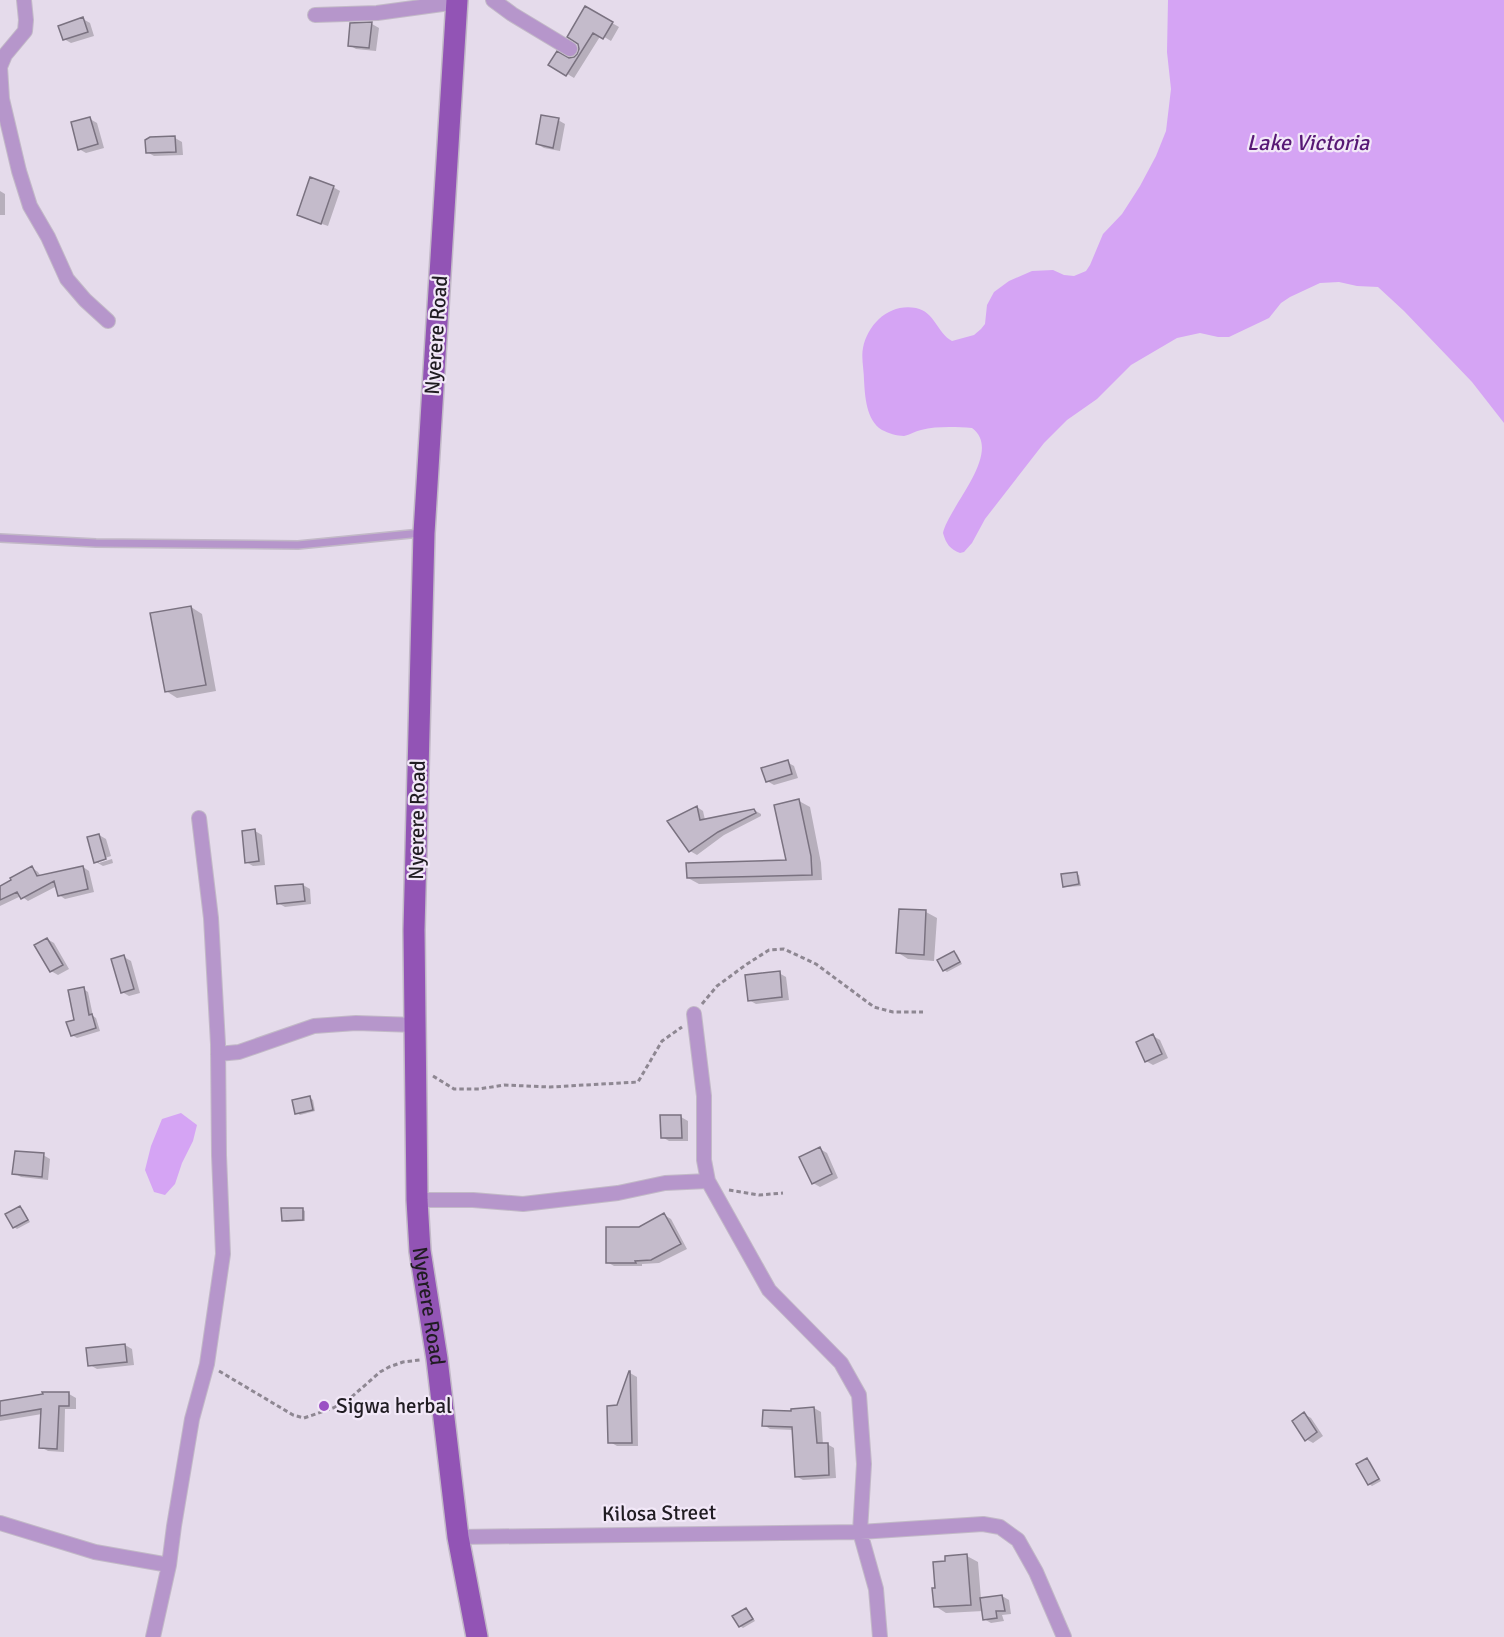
<svg xmlns="http://www.w3.org/2000/svg" width="1504" height="1637" viewBox="0 0 1504 1637" font-family="Signika,sans-serif">
  <rect width="100%" height="100%" fill="#e5dbeb"/>
  <path fill="#d5a4f4" d="M1168 0H1504V423L1472 382 1404 311 1378 287 1357 286 1339 282 1320 283 1290 297 1281 303 1269 318 1229 337H1218L1200 333 1177 338 1131 365 1097 399 1067 420 1044 443 985 519 972 543 964 552 960 553C950 549 946 544 943 533 949 506 1004 452 972 428 956 427 937 426 921 430 915 431 910 435 904 436 897 436 888 433 882 430 866 420 865 396 864 380 864 370 861 357 863 348 868 323 890 303 916 308 935 312 937 333 952 341L974 335 981 329 985 324 987 305 994 292 1009 281 1032 271 1053 270 1064 275 1074 276 1086 271 1090 265 1103 234 1122 214 1140 186 1156 156 1166 131 1171 89 1167 52Z
    M181 1113 197 1125 193 1141 182 1163 175 1184 165 1195 154 1192 145 1170 151 1146 162 1119Z"/>
  <path fill="#0003" d="M586 8 619 27 611 41 601 35 574 78 551 64 574 58 581 49 579 43Z
    M83 19 90 23 94 36 71 43 64 39Z
    M352 24H372L379 28 376 51 356 49 349 45Z
    M90 119 97 123 104 148 86 153 79 149Z
    M558 120 565 124 560 151 544 148 537 144Z
    M175 138 182 142 183 155 154 156 147 152Z
    M333 187 340 191 328 226 305 218Z
    M0 191 5 194V215H0Z
    M191 607 202 614 216 691 177 698 166 691Z
    M787 762 794 766 798 778 774 785 767 781Z
    M799 801 810 807 821 863 822 880 699 884 688 878 787 861Z
    M697 807 703 811 705 820 754 810 761 814V816L724 835 697 855 690 851Z
    M255 831 262 835 265 865 253 866 246 862Z
    M99 835 106 839 111 856 99 860V863L112 859 113 863 103 866 96 862Z
    M83 867 89 871 94 892 65 899 59 895 57 886 28 901 21 896 0 906V887L32 868 38 872 41 877Z
    M1076 874 1079 875 1081 886 1067 887 1064 886Z
    M303 885 310 889 311 904 285 907 278 903Z
    M900 910 926 912 937 918 934 961 908 959 897 952Z
    M47 939 54 943 69 969 58 975 51 971Z
    M954 952 957 954 962 964 947 972 944 970Z
    M124 957 131 961 140 993 129 996 122 992Z
    M779 973 786 977 789 1000 756 1004 749 1000Z
    M83 989 88 992 93 1016 96 1018 100 1031 77 1038 72 1035Z
    M1153 1036 1160 1040 1168 1058 1153 1065 1146 1061Z
    M310 1098 313 1100 315 1111 300 1115 297 1113Z
    M681 1117 688 1121V1141H669L662 1137Z
    M820 1149 827 1153 838 1178 820 1187 813 1183Z
    M43 1155 50 1159 48 1180 21 1177 14 1173Z
    M20 1208 23 1209 30 1222 17 1229 14 1227Z
    M302 1209 305 1211V1221L286 1222 283 1220Z
    M664 1215 671 1219 687 1249 659 1263 642 1264V1266H614L607 1262 639 1228Z
    M125 1345 132 1349 134 1365 97 1369 90 1365Z
    M630 1373 637 1377 638 1446H617L610 1442 618 1407Z
    M69 1394 76 1398V1409H65L64 1452 48 1451 41 1447 42 1414 0 1421V1403Z
    M814 1408 821 1412 823 1445 827 1444 834 1448 836 1478 803 1480 796 1476 794 1430 770 1429 764 1425 793 1412Z
    M1304 1414 1311 1418 1323 1436 1313 1443 1306 1439Z
    M1367 1459 1370 1461 1381 1481 1372 1486 1369 1484Z
    M967 1556 978 1562 981 1599 1002 1596 1009 1600 1011 1614 1002 1615 1004 1621 991 1623 984 1619 983 1611 946 1613 935 1606 936 1589Z
    M746 1610 749 1611 755 1621 743 1628 740 1626Z"/>
  <path fill="#c4bbcb" stroke="#7a7280" stroke-width="1.5" d="M585 6 613 22 603 39 593 33 566 76 548 65 557 51 569 58 574 57 577 54 579 49 578 44 567 37Z
    M83 17 88 32 63 40 58 26Z
    M372 22 369 48 348 46 350 23Z
    M541 115 559 118 553 148 536 144Z
    M90 117 98 144 78 150 71 122Z
    M175 136 176 152 146 153 145 140 150 137Z
    M310 177 334 186 321 224 297 215Z
    M191 606 206 685 165 692 150 613Z
    M788 760 792 774 766 782 761 768Z
    M799 799 811 856 812 875 687 878 686 863 786 860 774 805Z
    M697 806 700 820 754 809 756 813 718 832 689 852 667 821Z
    M255 829 259 861 245 863 242 831Z
    M99 834 106 859 94 863 87 837Z
    M32 866 37 876 83 866 88 889 58 896 54 881 21 899 17 892 0 900V886L11 880 10 878Z
    M1077 872 1079 884 1063 887 1061 874Z
    M303 884 305 901 277 904 275 886Z
    M899 909 926 910 924 955 896 953Z
    M47 938 63 965 50 972 34 945Z
    M954 951 960 962 943 971 937 960Z
    M124 955 134 989 121 993 111 959Z
    M780 971 782 997 748 1001 745 975Z
    M84 987 89 1015 92 1014 96 1028 71 1036 66 1022 74 1020 68 990Z
    M1153 1034 1162 1054 1145 1062 1136 1042Z
    M310 1096 313 1110 295 1114 292 1100Z
    M660 1115H681L682 1138H661Z
    M820 1147 832 1174 812 1184 799 1157Z
    M15 1151 44 1153 42 1177 12 1174Z
    M20 1206 28 1220 13 1228 5 1214Z
    M281 1208H303V1220L282 1221Z
    M664 1213 681 1244 651 1260 635 1261 636 1263H606V1227H639Z
    M125 1344 127 1362 88 1366 86 1348Z
    M629 1371H630L632 1443H608L607 1406 617 1405Z
    M42 1392H69V1406H59L57 1449 39 1448 41 1409 0 1416V1401L43 1394Z
    M814 1407 817 1443H828L829 1475 795 1477 792 1427 762 1426 763 1410 791 1411V1409Z
    M1304 1412 1317 1432 1305 1441 1292 1421Z
    M1367 1458 1379 1479 1368 1485 1356 1464Z
    M967 1554 971 1605 934 1607 932 1588H935L933 1562 945 1561V1556Z
    M1002 1595 1005 1611H996L997 1618 983 1620 980 1598Z
    M746 1608 753 1619 739 1627 732 1616Z"/>
  <g fill="none" stroke-linecap="round" stroke-linejoin="round">
    <defs>
      <path id="lane" d="M0 538 96 543 298 545 421 533"/>
      <path id="street" d="M24 0 26 20 25 31 5 55 0 67 2 99 19 171 30 206 48 237 67 279 85 300 108 321
        M493 0 512 14 570 49
        M315 15 377 13 457 2
        M694 1014 704 1096V1160L708 1181 769 1290 841 1363 859 1395 864 1464 860 1532 876 1589 880 1637
        M218 1054 239 1052 314 1026 356 1023 415 1025
        M417 1200H473L523 1204 618 1193 665 1183 708 1181
        M0 1523 95 1552 169 1565
        M458 1537 860 1532 983 1524 1000 1527 1018 1540 1036 1572 1064 1637
        M153 1637 169 1565 174 1526 192 1419 207 1364 223 1254 219 1155 218 1044 211 918 199 818"/>
      <g id="primary">
        <path id="s1" d="M457 0 424 533 414 930 417 1200 420 1251 437 1359 458 1537 477 1637"/>
      </g>
    </defs>
    <use href="#lane" stroke="#c2b9c7" stroke-width="10"/>
    <use href="#street" stroke="#c2b9c7" stroke-width="16"/>
    <use href="#primary" stroke="#c2b9c7" stroke-width="24"/>
    <path stroke="#8e8792" stroke-width="3" stroke-dasharray="4.5 3" stroke-linecap="butt" d="M702 1004 717 986 747 964 769 950 784 949 816 964 874 1007 893 1012H923
      M433 1076 454 1089H479L504 1085 550 1087 638 1082 662 1041 682 1027
      M729 1190 759 1195 783 1193
      M219 1371 293 1415 304 1418 333 1408 347 1401 380 1372 389 1367 403 1362 420 1360"/>
    <use href="#lane" stroke="#b696cb" stroke-width="7"/>
    <use href="#street" stroke="#b696cb" stroke-width="14"/>
    <use href="#primary" stroke="#9254b5" stroke-width="21"/>
  </g>
  <circle fill="#9b51c4" stroke="#f2e8f8" stroke-width="2" cx="324" cy="1406" r="6"/>
  <g text-anchor="middle" dominant-baseline="central" stroke-width="4.5" stroke-linejoin="round" paint-order="stroke">
    <g font-size="21" fill="#201c22" stroke="#f2e8f8">
      <text transform="translate(436 335) rotate(-86)">Nyerere Road</text>
      <text transform="translate(417 820) rotate(-89)">Nyerere Road</text>
      <text stroke="none"><textPath href="#s1" startOffset="1308">Nyerere Road</textPath></text>
      <text transform="translate(659 1513) rotate(-1)">Kilosa Street</text>
    </g>
    <g font-size="21" fill="#201c22" stroke="#f2e8f8" text-anchor="start">
      <text x="336" y="1406">Sigwa herbal</text>
    </g>
    <g font-size="22" font-style="italic" fill="#571875" stroke="#f2e8f8">
      <text x="1308" y="142">Lake Victoria</text>
    </g>
  </g>
</svg>
